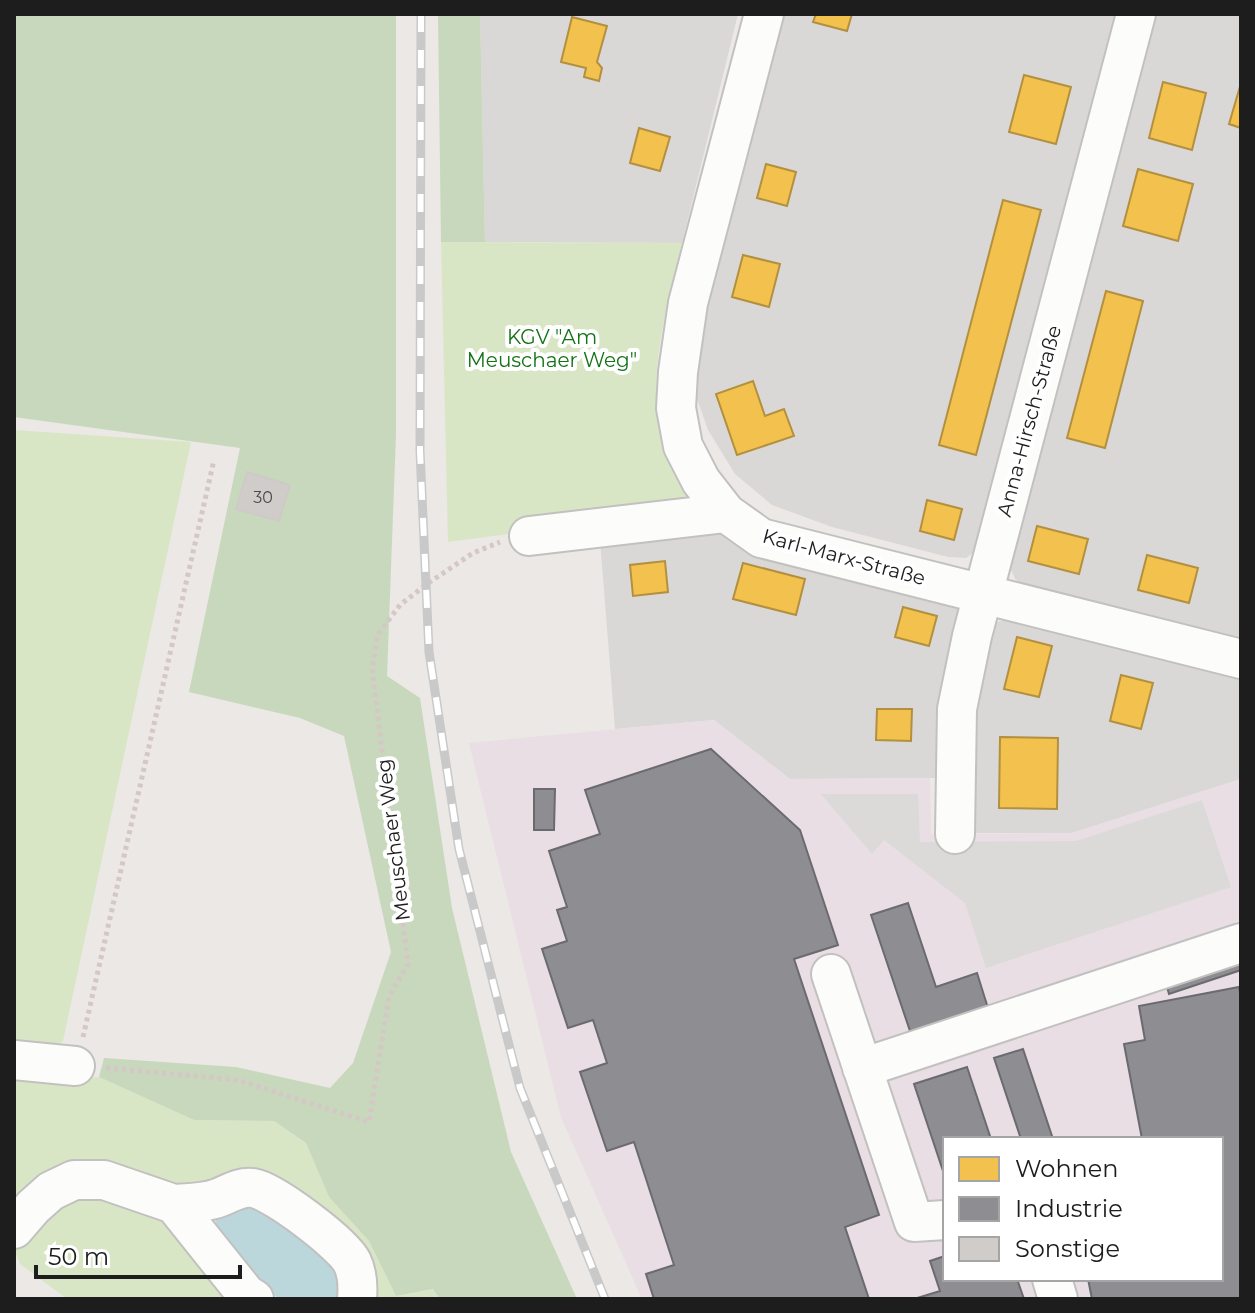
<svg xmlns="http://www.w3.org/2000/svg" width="1255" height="1313" viewBox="0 0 1255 1313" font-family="Montserrat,sans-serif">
  <rect width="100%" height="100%" fill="#ebe8e5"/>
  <path fill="#dad8d7" d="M480 14H738L682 243 485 242Z
    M777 14H1124L978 549 966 558 948 557 832 527 772 505 735 474 708 430 694 390V349Z
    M1145 14H1241V643L1030 589 1015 579 1009 565 1059 388Z
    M717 524 958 605 961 625 941 778 790 779 714 720 615 729 600 540Z
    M1016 620 1241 674V779L1072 833H972L973 729 986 637 999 621Z"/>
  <path fill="#e8dee4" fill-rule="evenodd" d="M714 720 790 779 930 778 931 834 1072 833 1241 779V1299H642L561 1117 469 743ZM945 1139H1221V1279H945Z"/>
  <path fill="#d9e6c6" d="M441 242 682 243C667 307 643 386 665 450 672 472 684 491 698 509L448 542Z
    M14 430 191 442 63 1041 47 1052 14 1050Z
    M14 1071 83 1078 99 1077 194 1120 274 1121 306 1143 329 1197 369 1241 396 1296 434 1289 440 1299H365L207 1191 104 1172 14 1216Z
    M75 1188 157 1210 241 1299H67L20 1264 15 1251 16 1243Z"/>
  <path fill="#c8d8bc" d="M14 14H396V434L387 676 420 698 452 908 511 1152 577 1299H440L433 1289 396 1296 369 1241 329 1197 306 1143 274 1121 194 1120 99 1077 104 1058 236 1067 330 1088 353 1063 391 952 344 736 300 718 189 692 240 448 14 417Z
    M438 14H480L485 242H441Z"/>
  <path fill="#dbdad9" d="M821 794H918L920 842 1076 841 1202 800 1231 887 986 968 965 903 884 840 872 854Z"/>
  <path fill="#bbd7dc" d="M252 1198 341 1262 342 1299H279L234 1263 213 1231 218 1212Z"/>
  <path fill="#f2c14e" stroke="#b2903f" stroke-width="2" d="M816 14H852L847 31 813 22Z
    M572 17 607 26 597 62 602 68 599 81 584 77 586 68 561 62Z
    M1024 75 1071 87 1056 144 1009 132Z
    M1163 82 1206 93 1192 150 1149 138Z
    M1241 83V128L1229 124Z
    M639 128 670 137 660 171 630 163Z
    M766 164 796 172 787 206 757 198Z
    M1138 169 1193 184 1178 241 1123 226Z
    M1003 200 1041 210 976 455 939 445Z
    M743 255 780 264 769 307 732 297Z
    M1106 291 1143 301 1105 448 1067 438Z
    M753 381 765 416 784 409 794 436 737 455 716 394Z
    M927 500 962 509 954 540 920 531Z
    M1037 526 1088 539 1079 574 1028 561Z
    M1147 555 1198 568 1189 603 1138 590Z
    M665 561 668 592 633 596 630 565Z
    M743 563 805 579 796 615 733 599Z
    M903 607 937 616 929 646 895 637Z
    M1017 637 1052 646 1039 697 1004 689Z
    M1121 675 1153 683 1141 729 1110 721Z
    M877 709H912L911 741 876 740Z
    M1000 737 1058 738 1057 809 999 808Z"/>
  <path fill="#8d8d92" stroke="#6b6b6f" stroke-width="2" d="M711 749 800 830 838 945 794 959 879 1215 845 1227 869 1299H654L646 1274 674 1265 634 1142 607 1151 580 1072 607 1063 593 1020 568 1028 542 949 567 941 557 910 567 907 549 851 600 834 585 790Z
    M534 789H555L554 830H534Z
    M908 903 936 987 977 973 988 1008 911 1034 871 915Z
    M1236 956 1241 970 1169 994 1165 980Z
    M1239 987 1241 997V1299H1092L1088 1279H1221V1139H1142L1124 1044 1145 1040 1139 1006Z
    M1023 1049 1053 1139H1021L994 1058Z
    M967 1067 991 1139H945V1177L914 1084Z
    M945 1256V1279H1017L1024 1299H914L940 1291 930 1261Z"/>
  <path fill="#d0ccca" stroke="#cecac7" stroke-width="2" d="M247 472 290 485 279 521 236 509Z"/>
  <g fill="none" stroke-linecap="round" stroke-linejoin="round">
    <defs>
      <path id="minor" d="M764 14 688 303 678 372 676 408 683 446 701 481 726 513 761 538 1241 659
        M529 536 726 513
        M955 834 957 709 972 636 1136 14
        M831 974 914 1222 945 1220
        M14 1060 75 1066
        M862 1068 1241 943
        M174 1204C188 1203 205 1203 218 1198 229 1194 240 1186 253 1188 273 1191 343 1244 352 1262 358 1274 358 1287 357 1299
        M14 1229 33 1207 51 1191 74 1180H104L174 1204 246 1294 254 1299
        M1052 1279 1058 1299"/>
    </defs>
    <use href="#minor" stroke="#c2c1c0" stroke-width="42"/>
    <path stroke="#d4c7c6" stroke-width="5" stroke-dasharray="4 4" stroke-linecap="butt" d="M83 1037 214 460
      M106 1068 238 1080 369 1122 389 996 408 964 372 668 378 634 400 605 427 584 473 553 500 542"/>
    <use href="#minor" stroke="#fcfcfb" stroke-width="38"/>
    <defs>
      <path id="rail" d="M421 14 420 451 429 652 459 849 520 1088 605 1299"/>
    </defs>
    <use href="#rail" stroke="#cac9c9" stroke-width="9"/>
    <use href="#rail" stroke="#fff" stroke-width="6" stroke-dasharray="18" stroke-linecap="butt"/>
  </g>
  <g text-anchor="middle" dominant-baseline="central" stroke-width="8" stroke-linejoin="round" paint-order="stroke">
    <g font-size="16" fill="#4a4948">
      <text x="263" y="497">30</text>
    </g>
    <g font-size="20" fill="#137315" stroke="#fff">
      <text x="552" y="337">KGV "Am<tspan x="552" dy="23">Meuschaer Weg"</tspan></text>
    </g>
    <g font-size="20" fill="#1d1d1d" stroke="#fff">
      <text transform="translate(1029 421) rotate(-75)">Anna-Hirsch-Straße</text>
      <text transform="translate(844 557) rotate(15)">Karl-Marx-Straße</text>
      <text transform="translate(393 840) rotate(-97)">Meuschaer Weg</text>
    </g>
  </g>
  <rect width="1255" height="1313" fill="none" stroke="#1d1d1d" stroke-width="32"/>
  <rect x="943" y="1137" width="280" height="144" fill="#ffffff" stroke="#a5a5a5" stroke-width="2"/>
  <rect x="959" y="1157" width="40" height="24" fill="#f2c14e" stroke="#a5a5a5" stroke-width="2"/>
  <text x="1015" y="1177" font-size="24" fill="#1d1d1d">Wohnen</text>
  <rect x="959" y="1197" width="40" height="24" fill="#8d8d92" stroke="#a5a5a5" stroke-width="2"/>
  <text x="1015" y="1217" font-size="24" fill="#1d1d1d">Industrie</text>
  <rect x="959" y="1237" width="40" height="24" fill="#d0ccca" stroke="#a5a5a5" stroke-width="2"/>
  <text x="1015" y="1257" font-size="24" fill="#1d1d1d">Sonstige</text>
  <path d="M36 1265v12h204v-12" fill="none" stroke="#1d1d1d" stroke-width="4"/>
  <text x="48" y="1265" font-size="24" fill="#1d1d1d" stroke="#ffffff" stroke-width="6" paint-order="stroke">50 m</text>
</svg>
